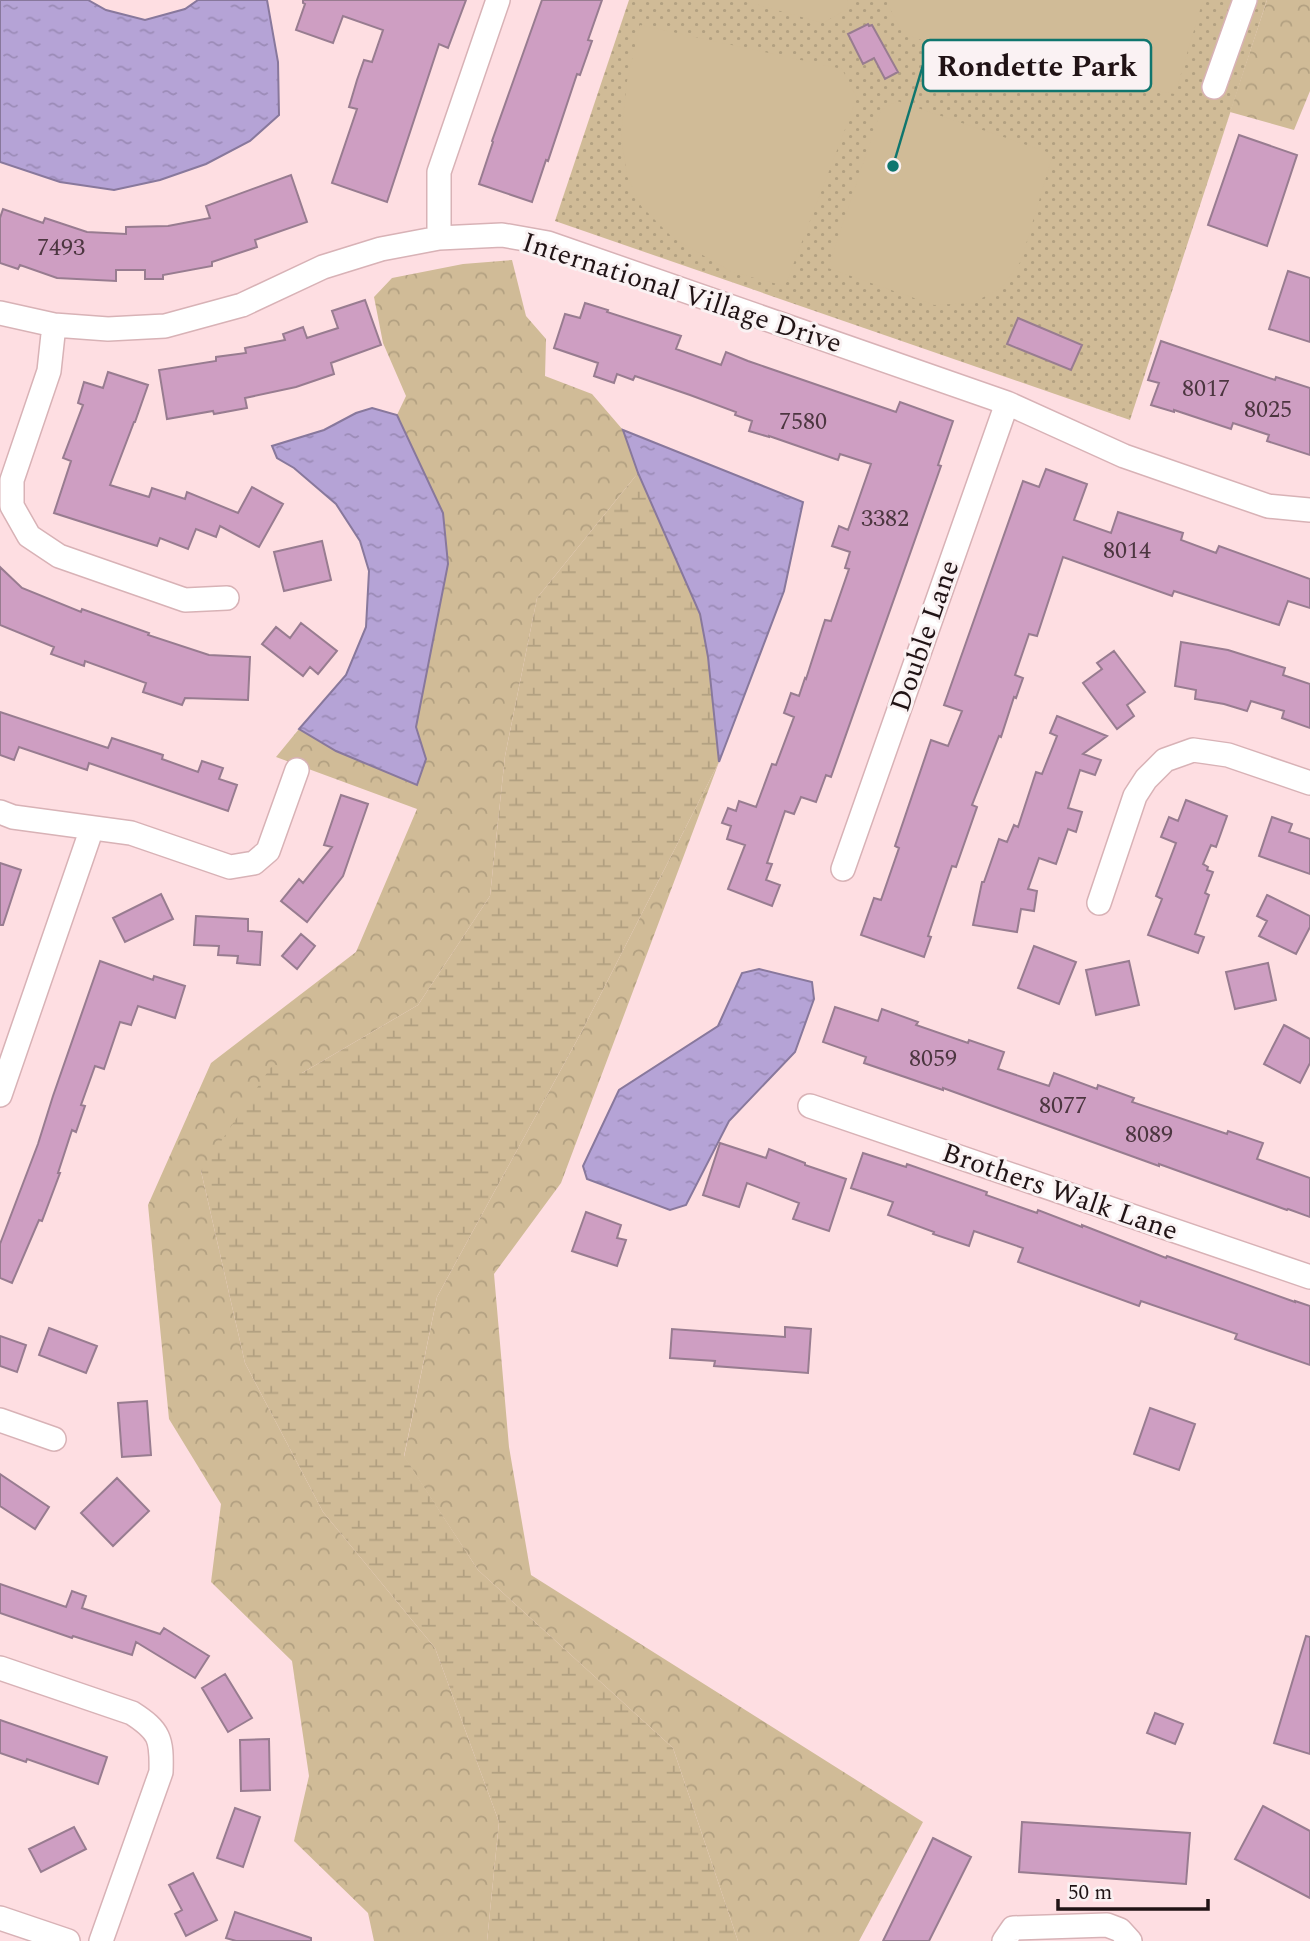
<svg xmlns="http://www.w3.org/2000/svg" width="1310" height="1941" viewBox="0 0 1310 1941" font-family="Spectral,serif">
  <defs>
    <pattern id="forest-crowns" width="20" height="18" patternUnits="userSpaceOnUse" patternTransform="scale(1.75)"><rect width="20" height="18" fill="#d0bb97"/><path d="M2 6a3 3 0 1 1 6 0M12 15a3 3 0 1 1 6 0" fill="none" stroke="#b2a081"/></pattern>
    <pattern id="wetland-marsh" width="20" height="14" patternUnits="userSpaceOnUse" patternTransform="scale(1.75)"><rect width="20" height="14" fill="#d0bb97"/><path d="M1 5h8M5 5V1M11 12h8M15 12V8" fill="none" stroke="#b2a081"/></pattern>
    <pattern id="park-dots" width="8" height="8" patternUnits="userSpaceOnUse" patternTransform="scale(1.75)"><rect width="8" height="8" fill="#d0bb97"/><path d="M2 2h.1M6 6h.1" fill="none" stroke="#b2a081" stroke-width="1.8" stroke-linecap="round"/></pattern>
    <pattern id="water-ripples" width="26" height="14" patternUnits="userSpaceOnUse" patternTransform="scale(1.75)"><rect width="26" height="14" fill="#b5a3d6"/><path d="M2 4q2-2 4 0t4 0M15 11q2-2 4 0t4 0" fill="none" stroke="#9b8bb7"/></pattern>
  </defs>
  <rect width="100%" height="100%" fill="#fedee2"/>
  <path fill="url(#forest-crowns)" d="M1267 0H1310V91L1294 130 1230 112Z
    M512 260 526 316 546 339 545 376 592 394 623 430 638 473 537 598 505 756 490 896 418 1005 302 1073 201 1171 245 1363 323 1512 435 1648 499 1822 487 1941H374L368 1913 294 1841 309 1776 292 1661 211 1582 221 1504 169 1419 148 1205 211 1063 356 952 417 809 276 757 299 729 336 751 416 784 426 759 416 728 448 564 443 514 397 415 406 396 383 343 374 297 392 278 463 264Z
    M719 762 561 1183 494 1274 509 1447 531 1575 923 1822 859 1941H738L673 1748 478 1570 404 1457 437 1297 582 1031Z"/>
  <path fill="url(#wetland-marsh)" d="M638 473 700 614 708 657 719 762 582 1031 437 1297 404 1456 478 1570 673 1748 738 1941H487L499 1822 435 1648 323 1512 245 1363 201 1171 273 1064 302 1073 418 1005 490 896 505 756 537 598Z"/>
  <path fill="url(#park-dots)" d="M629 0H1267L1130 420 555 221Z"/>
  <path fill="#d0bb97" d="M741 0H848L847 9 823 23Z
    M888 0H1203L1175 94 1002 66 903 34 887 3Z
    M640 25 842 69 857 98 785 286 732 272 673 238 641 206 627 176 621 135 627 81Z
    M897 101 1053 154 1021 261 1002 287 973 303 934 305 828 268 881 110Z"/>
  <path fill="url(#water-ripples)" stroke="#88789c" stroke-width="2" d="M0 0H88L106 10 145 20 185 9 198 0H267L278 62 279 115 250 141 206 164 160 180 114 190 60 182 0 162Z
    M372 408 397 415 443 513 448 564 416 727 426 759 417 785 336 751 299 729 346 675 366 627 369 571 360 541 336 504 294 468 277 458 272 446 324 430 356 413Z
    M623 430 803 502 784 591 719 762 708 657 700 614 638 473Z
    M759 969 812 982 814 999 795 1052 729 1121 686 1205 670 1210 587 1179 583 1166 619 1090 718 1026 742 973Z"/>
  <path fill="#ce9ec2" stroke="#987c90" stroke-width="2" d="M303 0H466L448 48 439 44 387 202 332 183 357 109 349 107 357 80 364 60 372 62 383 30 343 16 333 43 296 30 305 4 303 3Z
    M542 0H602L588 40 592 41 580 75 577 74 548 161 546 160 532 202 479 184 493 142 492 141Z
    M868 24 869 26 872 25 898 72 885 79 874 58 863 64 848 34Z
    M1239 135 1297 155 1267 246 1208 225Z
    M291 175 307 222 255 240 257 247 212 262V266L163 275V279H145V270H116V281L57 278 20 265 18 269 0 263V218L3 209 43 223 45 218 87 232 126 234V227L168 226 210 218 206 206Z
    M1288 271 1310 278V342L1269 329Z
    M365 300 381 345 331 363 334 374 296 387 245 398 247 408 214 414 213 411 167 419 159 370 216 361V357L246 353 245 348 285 340 283 334 303 327 307 338 338 328 332 311Z
    M585 303 608 310 607 312 681 336 676 349 721 365 726 352 748 361 896 412 900 402 953 421 938 465 941 466 831 777 826 775 816 802 801 797 794 814 785 811 767 863 772 864 766 880 780 885 772 906 728 889 745 845 727 839 731 826 722 823 728 808 736 811 739 801 756 807 772 764 776 765 794 717 784 713 791 693 799 696 805 678 806 679 825 620 831 621 849 569 845 568 850 552 832 546 839 526 848 530 871 464 840 454 838 460 769 436V437L749 431 752 421 735 415 736 412 690 395 635 376 633 380 617 374 614 383 594 376 598 363 554 348 565 314 580 318Z
    M1018 318 1082 345 1071 370 1007 344Z
    M1161 341 1275 380 1276 377 1310 388V455L1267 441 1269 435 1233 423 1231 429 1174 410V412L1151 405 1159 383 1148 380Z
    M108 372 148 385 135 422H134L110 485 149 497 152 488 185 499 187 492 238 513 252 487 283 504 259 547 220 526 216 537 196 529 188 549 160 538 157 546 54 513 71 461 63 458 83 405 78 403 84 382 103 388Z
    M1046 469 1087 484 1074 520 1111 533 1118 512 1183 533 1181 540 1216 553 1219 546 1310 579V608L1288 601 1279 625 1174 591 1172 596 1063 557 1037 636 1029 634 1015 675 1023 678 1016 698 1014 697 1001 737 999 736 972 805 977 807 956 867 952 866 928 936 931 937 924 957 861 935 874 898 881 900 899 848 895 846 931 740 948 746 962 711 944 705 1023 481 1039 487Z
    M322 541 331 580 284 591 274 552Z
    M0 567 22 588 81 612 82 609 149 633 148 635 209 655 250 657 248 700 185 698 182 705 143 692 146 683 85 661 84 666 51 654 54 647 0 625Z
    M301 623 337 651 318 674 310 667 303 676 262 644 276 627 290 638Z
    M1181 642 1228 650 1285 668 1283 675 1310 684V728L1282 718 1284 711 1251 701 1247 711 1224 704 1195 699 1196 690 1175 686Z
    M1114 651 1145 692 1127 705 1134 716 1117 729 1083 683 1102 669 1097 663Z
    M0 712 108 748 112 738 163 755 162 759 198 772 202 761 223 768 219 779 237 785 228 811 89 763 87 770 19 747 14 760 0 755Z
    M1057 716 1107 736 1083 754 1101 760 1095 775 1080 770 1068 808 1082 812 1076 832 1068 829 1056 864 1039 858 1028 889 1037 891 1034 911 1021 909 1017 932 973 925 982 882H984L999 839 1007 842 1014 825 1018 827 1036 772 1042 774 1057 736 1050 733Z
    M341 795 368 804 343 876 307 922 281 901 299 879 303 883 332 847 324 845Z
    M1186 800 1227 816 1216 847 1211 845 1203 864 1208 867 1207 870 1213 872 1205 893 1209 895 1195 934 1204 937 1198 953 1148 935 1162 899 1156 896 1176 843 1161 837 1169 817 1178 821Z
    M1272 817 1292 824 1289 832 1310 839V874L1259 856Z
    M0 863 21 870 3 925H0Z
    M161 894 173 919 125 942 113 918Z
    M1267 895 1310 916V927L1296 954 1259 936 1267 921 1257 916Z
    M196 916 248 919V931L262 932 260 965 237 963 238 956 218 955 219 946 194 945Z
    M301 934 315 946 297 969 282 956Z
    M1034 946 1076 962 1059 1004 1018 988Z
    M100 961 153 980 154 976 185 986 175 1018 138 1006 131 1025 120 1022 104 1069 95 1066 81 1105 85 1106 76 1132 72 1130 58 1173H60L42 1221 39 1220 12 1283 0 1278V1244L38 1144 53 1096Z
    M1129 961 1139 1005 1096 1015 1086 970Z
    M1268 963 1276 1000 1235 1009 1226 972Z
    M835 1007 878 1021 882 1009 918 1022 916 1025 968 1043 969 1040 1004 1052 998 1069 1049 1086 1054 1073 1097 1089 1098 1085 1134 1098 1132 1102 1227 1134 1228 1131 1263 1143 1257 1159 1310 1178V1217L1288 1209 1287 1210 1159 1164V1166L943 1088V1090L864 1063 866 1057 823 1042Z
    M1284 1025 1310 1039V1063L1300 1083 1264 1064Z
    M720 1143 766 1158 769 1149 805 1163V1165L846 1179 829 1231 793 1219 799 1203 747 1183 739 1207 703 1195Z
    M863 1153 906 1167 907 1164 987 1192 986 1195 1037 1213 1038 1210 1082 1227V1225L1166 1258 1167 1256 1295 1302V1301L1310 1306V1365L1235 1339 1237 1334 1141 1301 1139 1306 1018 1262 1023 1248 974 1231 969 1246 933 1234 934 1232 888 1215 893 1202 851 1188Z
    M586 1212 621 1225 617 1238 626 1240 617 1266 572 1251Z
    M785 1327 811 1329 808 1373 714 1366 715 1361 670 1358 672 1329 785 1337Z
    M49 1328 97 1346 86 1373 39 1355Z
    M0 1336 26 1345 17 1372 0 1366Z
    M147 1401 151 1455 122 1457 118 1403Z
    M1150 1408 1195 1424 1179 1470 1134 1454Z
    M0 1474 49 1507 35 1529 0 1506Z
    M117 1478 149 1511 113 1546 81 1513Z
    M0 1584 66 1607 72 1591 86 1596 82 1608 160 1634 164 1628 209 1656 195 1678 136 1642 132 1655 73 1636 72 1638 0 1613Z
    M1306 1636 1310 1637V1754L1274 1743Z
    M225 1674 252 1718 228 1732 202 1688Z
    M1155 1713 1183 1724 1175 1744 1147 1733Z
    M0 1720 107 1757 98 1784 27 1759 26 1762 0 1753Z
    M269 1739 270 1790 241 1791 240 1740Z
    M1263 1806 1310 1831V1898L1235 1859Z
    M235 1808 260 1817 243 1867 217 1858Z
    M1022 1822 1190 1833 1186 1884 1019 1872Z
    M74 1827 86 1849 41 1872 29 1849Z
    M933 1838 971 1857 929 1941H883Z
    M193 1873 217 1920 186 1936 175 1914 182 1910 169 1885Z
    M235 1912 311 1938V1941H236L226 1938Z"/>
  <g fill="none" stroke-linecap="round" stroke-linejoin="round">
    <defs>
      <path id="street" d="M1214 87 1245 0
        M439 238V172L498 0
        M0 313 54 325 108 329 165 326 242 305 323 267 381 249 439 238 502 235 548 243 1007 403 1124 456 1268 506 1310 510
        M54 325 49 371 12 480V506L29 536 59 556 185 600 227 598
        M0 812 13 817 131 833 230 867 254 863 268 851 297 770
        M843 869 1007 403
        M1099 903 1135 796 1146 779 1165 760 1193 750 1228 755 1310 783
        M0 1095 92 828
        M810 1106 1310 1277
        M0 1420 54 1439
        M0 1668 132 1713C160 1731 162 1739 161 1772L101 1941
        M0 1918 68 1941
        M1004 1941 1013 1928 1107 1925 1120 1930 1130 1941"/>
    </defs>
    <use href="#street" stroke="#d8b2b6" stroke-width="26"/>
    <use href="#street" stroke="#fff" stroke-width="23"/>
  </g>
  <g text-anchor="middle" dominant-baseline="central" stroke-width="6" stroke-linejoin="round" paint-order="stroke">
    <g font-size="24" fill="#4c3640">
      <text x="61" y="248">7493</text>
      <text x="1206" y="389">8017</text>
      <text x="1268" y="410">8025</text>
      <text x="803" y="422">7580</text>
      <text x="885" y="519">3382</text>
      <text x="1127" y="551">8014</text>
      <text x="933" y="1059">8059</text>
      <text x="1063" y="1106">8077</text>
      <text x="1149" y="1135">8089</text>
    </g>
    <g font-size="28" fill="#201315" stroke="#faf2f3">
      <text transform="translate(682 293) rotate(18)">International Village Drive</text>
      <text transform="translate(925 636) rotate(-71)">Double Lane</text>
      <text transform="translate(1060 1192) rotate(19)">Brothers Walk Lane</text>
    </g>
  </g>
  <path fill="none" stroke="#0f766e" stroke-width="2.5" d="M893 166L923 65"/>
  <circle fill="#0f766e" stroke="#faf2f3" stroke-width="2.5" cx="893" cy="166" r="7"/>
  <rect fill="#faf2f3" stroke="#0f766e" stroke-width="2.5" x="923" y="40" width="228" height="51" rx="7"/>
  <g font-size="30" text-anchor="middle" font-weight="bold" fill="#201315">
    <text x="1037" y="76">Rondette Park</text>
  </g>
  <path d="M1058 1899v10h150v-10" fill="none" stroke="#201315" stroke-width="3.5"/>
  <text x="1068" y="1899" font-size="21" fill="#201315" stroke="#faf2f3" stroke-width="5" paint-order="stroke">50 m</text>
</svg>
